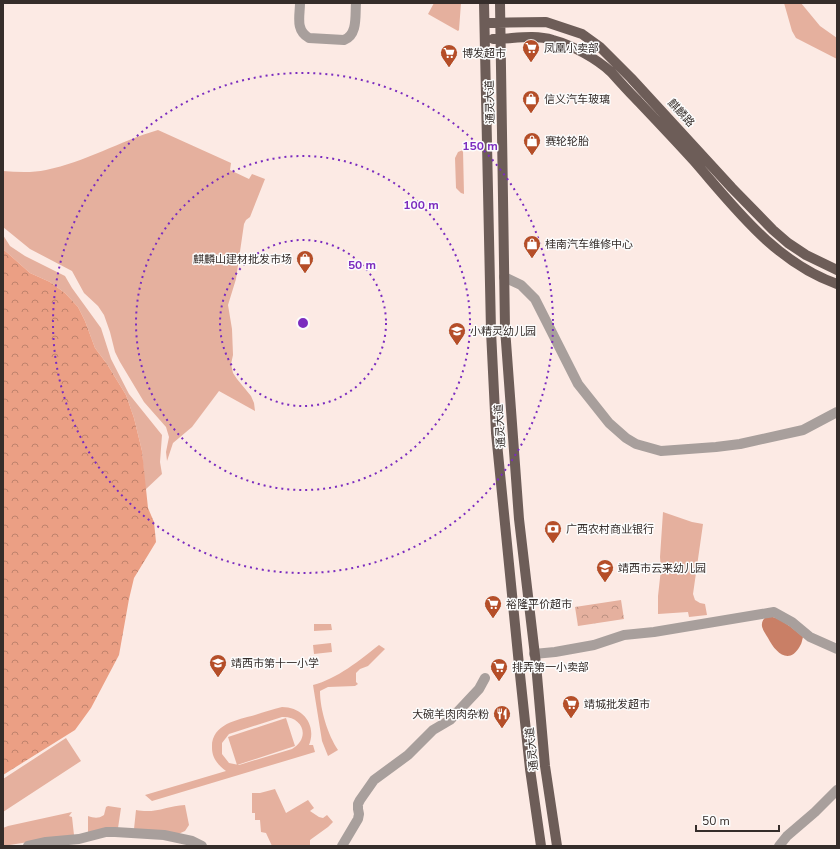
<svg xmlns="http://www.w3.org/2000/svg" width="840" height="849" viewBox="0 0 840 849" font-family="'Nunito Sans','Noto Sans SC',sans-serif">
  <defs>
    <pattern id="forest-crowns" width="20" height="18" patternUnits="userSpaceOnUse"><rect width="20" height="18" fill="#eb9f84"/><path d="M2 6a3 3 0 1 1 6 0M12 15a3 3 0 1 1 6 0" fill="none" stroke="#bf826c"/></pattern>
    <pattern id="park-crowns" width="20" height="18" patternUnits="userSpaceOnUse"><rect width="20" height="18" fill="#e5b09e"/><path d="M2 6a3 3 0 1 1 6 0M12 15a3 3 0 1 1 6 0" fill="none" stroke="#ba9081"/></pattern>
  </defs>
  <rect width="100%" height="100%" fill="#fceae4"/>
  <path fill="#e5b09e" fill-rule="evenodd" d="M434 3H461L459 30 458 31 428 14Z
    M784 3H801L820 26 837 38V59L796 38 792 31Z
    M158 130 231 163 230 170 249 179 252 174 265 179 250 217 246 220 244 224 236 279 228 305 232 329 233 355 231 364 233 373 237 379 251 396 254 403 255 411 219 391 192 427 173 443 167 461 166 452 169 437 166 427 144 402 120 362 115 352 110 332 104 315 98 306 84 293 72 271 30 249 3 227V171C17 172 32 173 46 170 85 162 120 141 158 130Z
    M463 150 464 194 461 193 456 188 455 158 458 152Z
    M3 235 10 246 25 256 65 276 72 288 101 328 111 359 129 394 162 435 160 462 162 474 145 490 142 451 134 418 126 395 107 364 95 348 85 321 78 307 65 293 50 282 30 273 3 249Z
    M663 512 692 522 703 524 693 594 695 600 700 603 705 604 707 615 689 617 688 612 658 614V596L661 569 660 557Z
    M314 624H331L332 630 314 631Z
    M331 643 332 652 314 654 313 645Z
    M379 645 385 649 368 666 360 669 356 673V682L358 684 355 686 328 687 320 691C320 710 328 735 338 750L328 756 322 741 313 685C337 679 360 660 379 645Z
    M282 707C303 707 317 725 309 745H313L315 752 152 801 145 795 226 771C218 765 212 758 212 748 211 724 237 720 255 715 264 712 273 709 282 707ZM282 717C303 716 311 738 292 749L239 765 229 763 222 754V743L229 734Z
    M286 718 295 746 237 765 228 737Z
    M66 738 81 761 3 812V779Z
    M275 789 286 813 308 800 314 808 310 811 319 817 323 818 327 815 333 822 328 827 310 840V846H272L266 833 261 832 260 820H255V813H252V793H260Z
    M185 805 189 825 185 831 176 835 134 829 136 810C155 814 167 806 185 805Z
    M108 806 121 808 118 828C109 825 97 832 88 835V816C94 818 98 819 104 815L106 807Z
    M72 812 69 816 72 817 74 835 3 846V828L8 826Z"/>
  <path fill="url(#forest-crowns)" d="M3 249 30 273 50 282 65 293 78 307 85 321 95 348 107 364 126 395 134 418 142 451 148 508 154 522 156 542 134 578 129 599 119 655 91 708 75 730 3 775Z"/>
  <path fill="url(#park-crowns)" d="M621 600 624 619 578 626 575 607Z"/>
  <path fill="#c97f66" d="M767 616C781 617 793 629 803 637 802 640 802 643 800 646 789 666 775 652 768 638 766 634 761 628 762 624 762 620 765 618 767 616Z"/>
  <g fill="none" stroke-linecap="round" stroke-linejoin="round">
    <path stroke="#a89f9c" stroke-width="10" d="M300 3C300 16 295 30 309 38L344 40C358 35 355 15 356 3
      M504 277 521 285 535 299 578 384 609 423 626 438 636 444 661 451 716 447 740 444 803 430 837 412
      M534 654 555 652 594 645 624 635 654 632 774 612 792 622 810 637 837 649
      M28 846 46 842 79 839 106 832H115L164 835 192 841 202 846
      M342 846 358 819 359 814 358 809V804L360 800 374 780 408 755 433 730 450 720 479 689 485 678
      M779 846 787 836 815 812 837 790"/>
    <path stroke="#6d5d58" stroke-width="10" d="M484 3 491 331 496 433 519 665 530 769 541 846
      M500 3 505 328 519 519 536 664 545 766 557 846
      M485 23 546 22 582 34 600 47 631 78 732 188 773 230 788 243 806 255 837 270
      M493 39C513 39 533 34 553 40 572 45 597 59 611 72 619 81 627 90 636 99 655 119 675 140 694 161 735 208 775 262 837 284"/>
  </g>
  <g fill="none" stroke="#7b2cbf" stroke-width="2" stroke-dasharray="2 4">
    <circle cx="303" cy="323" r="83"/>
    <circle cx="303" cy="323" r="167"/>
    <circle cx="303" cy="323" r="250"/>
  </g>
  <defs>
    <symbol id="supermarket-pin" viewBox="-11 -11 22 30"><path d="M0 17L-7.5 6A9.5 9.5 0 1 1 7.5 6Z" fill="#b54e28" stroke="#fcfcfc"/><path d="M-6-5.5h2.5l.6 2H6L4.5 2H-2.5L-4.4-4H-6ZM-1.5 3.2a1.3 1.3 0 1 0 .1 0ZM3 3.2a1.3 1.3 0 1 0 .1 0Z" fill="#fff"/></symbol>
    <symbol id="shop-pin" viewBox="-11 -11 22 30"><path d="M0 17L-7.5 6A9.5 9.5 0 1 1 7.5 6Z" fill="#b54e28" stroke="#fcfcfc"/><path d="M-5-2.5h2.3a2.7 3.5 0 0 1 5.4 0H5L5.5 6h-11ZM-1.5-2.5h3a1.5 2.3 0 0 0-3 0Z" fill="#fff"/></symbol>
    <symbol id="school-pin" viewBox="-11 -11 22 30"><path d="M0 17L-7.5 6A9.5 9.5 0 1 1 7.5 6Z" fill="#b54e28" stroke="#fcfcfc"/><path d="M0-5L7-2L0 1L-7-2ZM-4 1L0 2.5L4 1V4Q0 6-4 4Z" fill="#fff"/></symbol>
    <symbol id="bank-pin" viewBox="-11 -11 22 30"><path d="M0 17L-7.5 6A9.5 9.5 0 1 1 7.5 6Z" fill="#b54e28" stroke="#fcfcfc"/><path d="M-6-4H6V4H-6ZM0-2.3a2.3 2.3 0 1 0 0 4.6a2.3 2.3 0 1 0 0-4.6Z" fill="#fff"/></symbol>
    <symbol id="restaurant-pin" viewBox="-11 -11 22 30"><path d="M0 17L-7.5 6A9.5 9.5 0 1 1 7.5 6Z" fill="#b54e28" stroke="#fcfcfc"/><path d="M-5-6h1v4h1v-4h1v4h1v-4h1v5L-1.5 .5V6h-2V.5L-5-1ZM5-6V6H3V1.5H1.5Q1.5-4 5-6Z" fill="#fff"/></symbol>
  </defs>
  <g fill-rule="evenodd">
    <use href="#supermarket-pin" x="521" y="38" width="20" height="27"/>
    <use href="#supermarket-pin" x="439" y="43" width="20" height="27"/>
    <use href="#shop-pin" x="521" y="89" width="20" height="27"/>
    <use href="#shop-pin" x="522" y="131" width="20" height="27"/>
    <use href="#shop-pin" x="522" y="234" width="20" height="27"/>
    <use href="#shop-pin" x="295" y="249" width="20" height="27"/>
    <use href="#school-pin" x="447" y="321" width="20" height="27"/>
    <use href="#bank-pin" x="543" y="519" width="20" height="27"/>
    <use href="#school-pin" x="595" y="558" width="20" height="27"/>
    <use href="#supermarket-pin" x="483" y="594" width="20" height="27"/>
    <use href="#school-pin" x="208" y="653" width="20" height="27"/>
    <use href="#supermarket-pin" x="489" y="657" width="20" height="27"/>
    <use href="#supermarket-pin" x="561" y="694" width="20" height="27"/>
    <use href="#restaurant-pin" x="492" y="704" width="20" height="27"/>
  </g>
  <g text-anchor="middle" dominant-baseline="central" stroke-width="3" stroke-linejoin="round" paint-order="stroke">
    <g font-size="11" fill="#352d2a" stroke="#fcfcfc" text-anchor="start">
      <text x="544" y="48">凤凰小卖部</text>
      <text x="462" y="53">博发超市</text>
      <text x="544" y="99">信义汽车玻璃</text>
      <text x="545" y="141">赛轮轮胎</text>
      <text x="545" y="244">桂南汽车维修中心</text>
      <text x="292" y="259" text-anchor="end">麒麟山建材批发市场</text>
      <text x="470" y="331">小精灵幼儿园</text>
      <text x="566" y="529">广西农村商业银行</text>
      <text x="618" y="568">靖西市云来幼儿园</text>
      <text x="506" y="604">裕隆平价超市</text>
      <text x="231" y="663">靖西市第十一小学</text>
      <text x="512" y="667">排弄第一小卖部</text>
      <text x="584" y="704">靖城批发超市</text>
      <text x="489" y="714" text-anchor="end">大碗羊肉肉杂粉</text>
    </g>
    <g font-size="11" fill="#352d2a" stroke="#fcfcfc">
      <text transform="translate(490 102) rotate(-91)">通灵大道</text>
      <text transform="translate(681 113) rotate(47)">麒麟路</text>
      <text transform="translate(500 426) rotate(-94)">通灵大道</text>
      <text transform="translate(532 749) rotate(-96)">通灵大道</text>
    </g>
  </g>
  <circle cx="303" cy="323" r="6" fill="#7b2cbf" stroke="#fcfcfc" stroke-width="2"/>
  <g font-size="12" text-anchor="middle" font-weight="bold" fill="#7b2cbf" stroke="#fcfcfc" stroke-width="3" stroke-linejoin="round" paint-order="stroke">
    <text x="480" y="150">150 m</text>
    <text x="421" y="209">100 m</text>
    <text x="362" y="269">50 m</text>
  </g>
  <rect width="840" height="849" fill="none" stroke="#352d2a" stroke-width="8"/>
  <path d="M696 825v6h83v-6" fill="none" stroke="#352d2a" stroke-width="2"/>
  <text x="702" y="825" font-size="12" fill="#352d2a" stroke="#fcfcfc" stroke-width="3" paint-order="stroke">50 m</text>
</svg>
